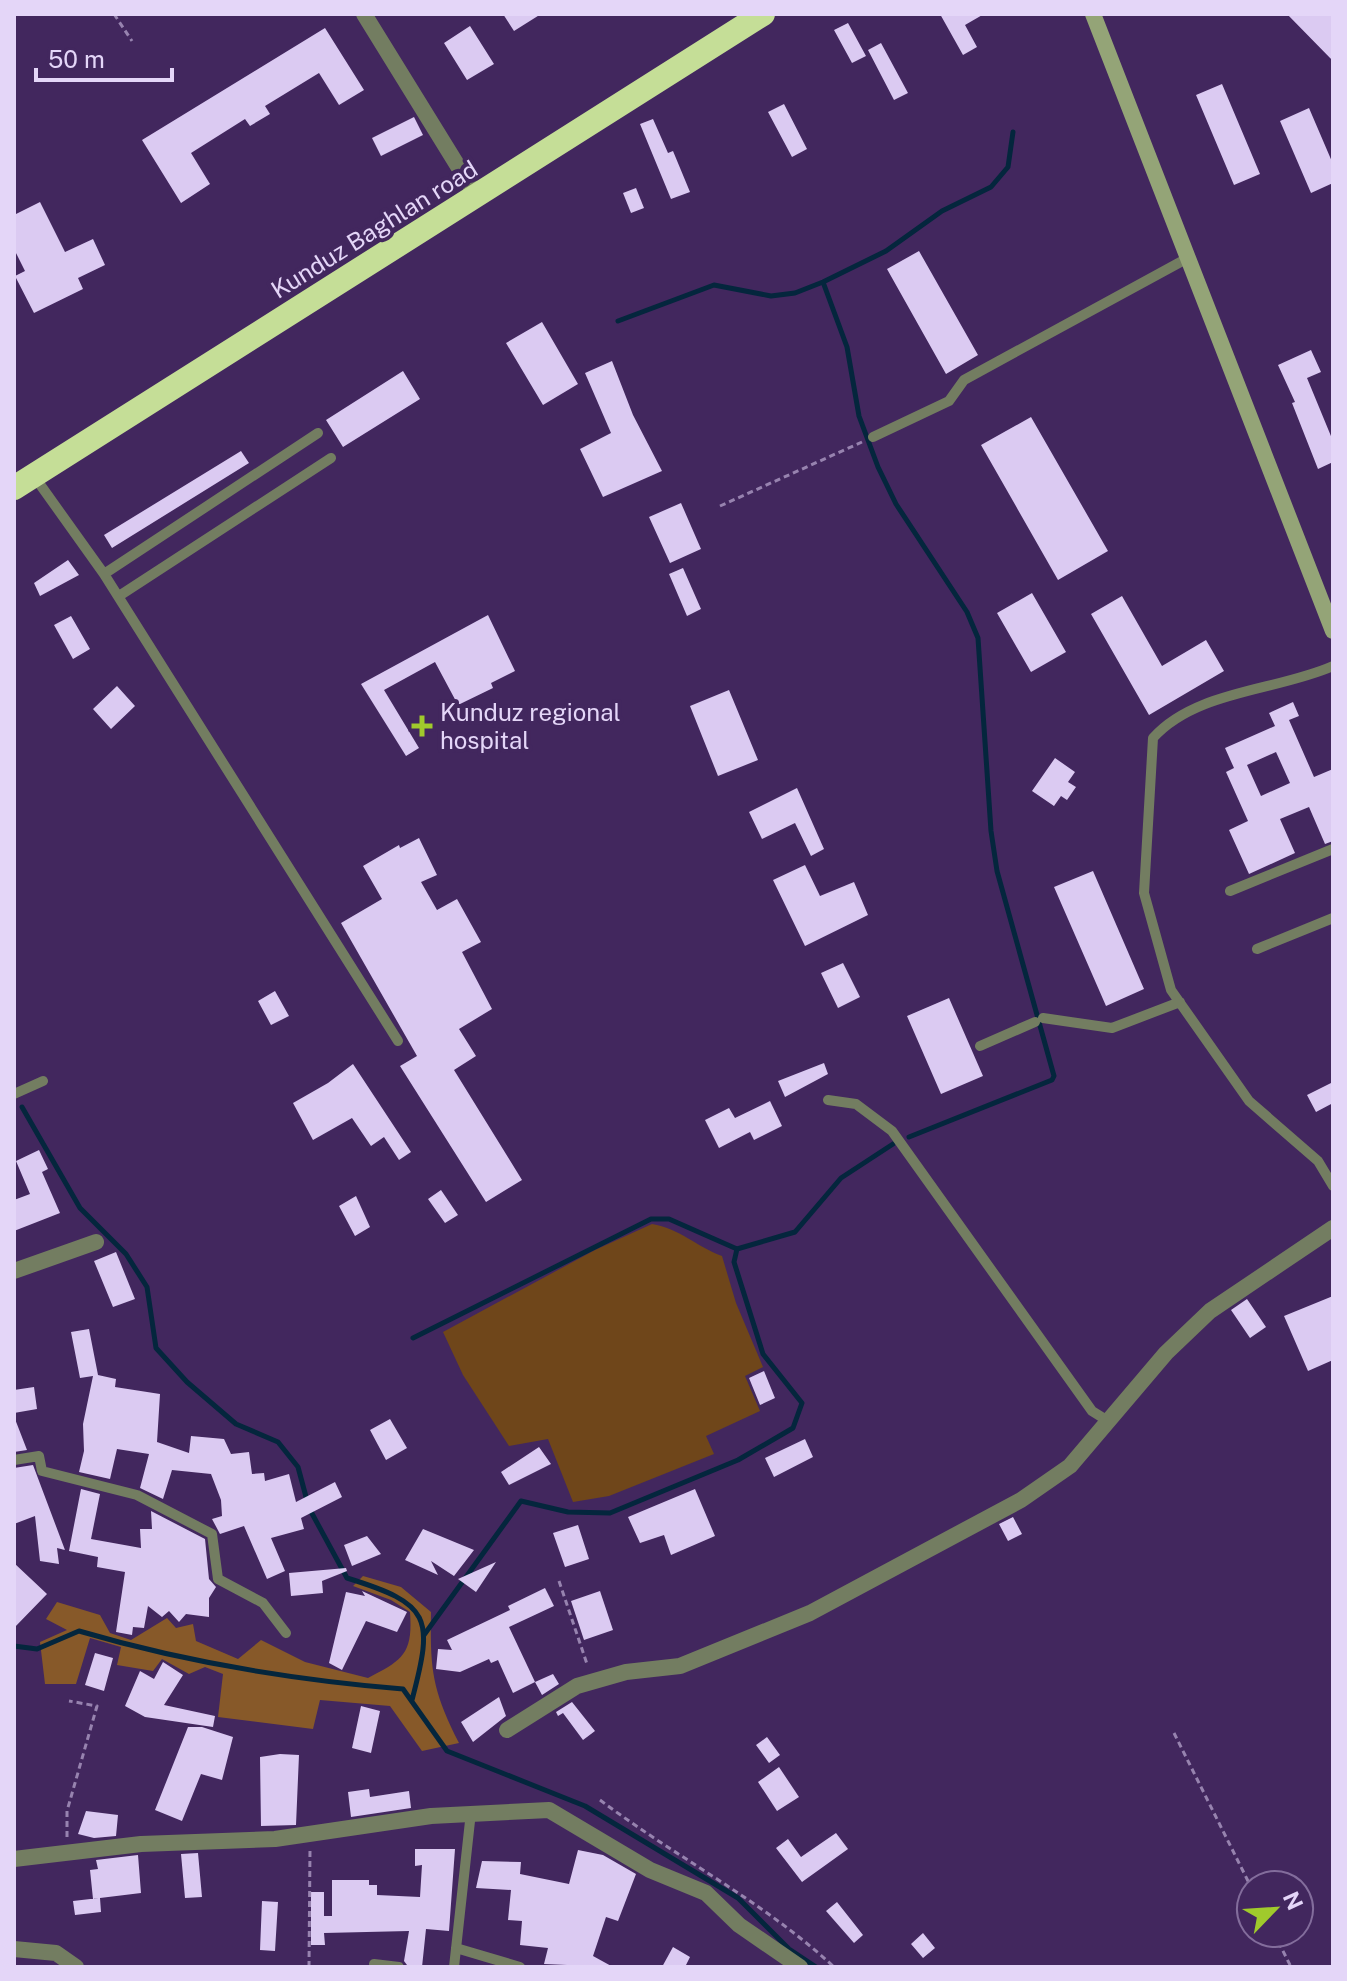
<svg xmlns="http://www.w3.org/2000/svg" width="1347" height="1981" viewBox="0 0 1347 1981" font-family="'Public Sans',sans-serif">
  <rect width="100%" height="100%" fill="#42275e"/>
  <path fill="#6f461a" d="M652 1224C679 1228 697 1247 722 1256L736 1303 763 1367 745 1376 760 1411 706 1436 714 1454 609 1496 573 1502 548 1439 509 1446 463 1375 443 1332 595 1250Z"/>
  <path fill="#875929" d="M363 1576 401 1587 431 1612C430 1670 432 1690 459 1743L422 1751 390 1706 320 1700 313 1729 218 1717 223 1674 205 1667 189 1674 162 1659 153 1671 117 1665 121 1647 90 1638 76 1684H45L40 1642 67 1630 46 1619 57 1602 100 1615 110 1633 131 1640 167 1618 176 1628 193 1624 196 1641 238 1659 261 1640 305 1662 368 1678C403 1660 413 1654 410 1612L391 1600 353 1586Z"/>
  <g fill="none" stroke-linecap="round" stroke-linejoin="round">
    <path stroke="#04263d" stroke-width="5" d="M823 282 847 347 859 416 878 467 896 504 967 612 978 638 991 831 997 871 1054 1076 1052 1080 909 1137
      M618 321 714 285 771 296 795 293 823 282 886 251 942 211 991 187 1008 167 1013 132
      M22 1107 80 1208 126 1254 147 1287 156 1348 187 1382 236 1424 278 1442 298 1467 309 1508 347 1578C431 1604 434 1617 412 1700
      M413 1338 651 1219H669L737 1249
      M424 1635 521 1501 568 1512 610 1513 738 1460 793 1428 802 1403 763 1354 734 1262 737 1249 795 1232 841 1178 893 1144
      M14 1646 37 1649 79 1631C184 1662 295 1680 403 1689L447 1751 585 1806 738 1898 789 1949 816 1967"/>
  </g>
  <path fill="#dbcaf2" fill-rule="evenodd" d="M503 14H541L514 31Z
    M940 14H984L965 25 977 47 963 55Z
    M1287 14H1333V61Z
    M848 23 866 56 852 63 834 30Z
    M470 26 494 64 467 80 444 43Z
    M325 28 364 90 339 105 319 73 265 106 270 114 250 126 245 119 191 153 210 184 181 203 142 140Z
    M881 43 908 93 894 100 868 50Z
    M1222 84 1260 174 1234 185 1196 95Z
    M784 104 807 149 792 157 768 112Z
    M1309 108 1333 164V183L1311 193 1280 121Z
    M414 117 423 135 381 156 372 138Z
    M653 119 668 153 673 151 690 192 671 199 640 124Z
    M636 188 644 208 631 213 623 193Z
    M40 202 65 252 93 239 105 265 78 278 83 289 34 313 15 276 25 271 14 249V215Z
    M919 251 978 355 946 374 887 269Z
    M542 322 578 384 543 405 506 343Z
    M1311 350 1321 372 1307 378 1333 441V462L1318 469 1292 403 1295 402 1278 365Z
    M612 361 633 415 662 471 603 497 580 449 611 433 585 373Z
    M403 371 420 399 343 447 326 420Z
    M1031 417 1108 551 1058 580 981 445Z
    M241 451 249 463 112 548 104 535Z
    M681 503 701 549 670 563 649 517Z
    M68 560 79 575 40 596 34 583Z
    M683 568 701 609 687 616 669 574Z
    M1032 593 1066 652 1031 672 997 613Z
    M1122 596 1162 666 1206 640 1224 671 1149 715 1091 614Z
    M488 615 515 671 491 683 493 688 458 705 435 662 384 690 419 748 406 756 361 684Z
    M71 616 90 649 73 659 54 625Z
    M117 686 135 706 111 729 93 709Z
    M729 690 758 760 718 776 690 706Z
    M1293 702 1299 716 1289 720 1314 777 1333 769V841L1325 844 1309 807 1280 819 1295 853 1249 874 1229 830 1248 821 1226 772 1234 768 1225 748 1275 726 1269 713ZM1276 752 1290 783 1261 796 1247 765Z
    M1055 758 1075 772 1068 782 1076 787 1067 800 1061 796 1054 806 1032 791Z
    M797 788 824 849 811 856 795 823 762 839 749 812Z
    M419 838 437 875 421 882 437 910 457 899 481 942 462 952 492 1009 459 1029 476 1056 454 1070 522 1180 486 1202 400 1066 417 1056 341 923 382 899 363 866 399 845 400 848Z
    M805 865 820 896 854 882 868 915 805 946 773 880Z
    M1093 871 1144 989 1106 1006 1054 887Z
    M843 963 860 997 838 1008 821 973Z
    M275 991 289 1016 271 1025 258 1001Z
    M949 998 983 1076 941 1094 907 1016Z
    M824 1063 828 1074 785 1097 778 1081Z
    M353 1064 411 1152 399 1160 384 1137 371 1146 352 1118 313 1140 293 1103 328 1083Z
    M1333 1082V1103L1316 1112 1307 1095Z
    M770 1101 782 1126 754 1140 750 1132 719 1148 705 1120 729 1108 735 1118Z
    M39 1150 48 1169 42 1172 60 1213 14 1231V1200L30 1194 16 1161Z
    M441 1190 458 1215 445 1223 428 1199Z
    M356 1196 370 1227 355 1236 339 1206Z
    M116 1252 135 1299 113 1307 94 1261Z
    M1333 1296V1360L1308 1371 1284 1316Z
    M1247 1299 1266 1327 1250 1338 1231 1310Z
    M89 1329 98 1375 116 1379 115 1387 160 1394 157 1442 189 1453 191 1436 224 1439 231 1454 249 1452 252 1474 264 1473 265 1481 289 1474 296 1502 335 1482 342 1497 301 1518 304 1529 271 1538 285 1571 267 1579 244 1526 220 1534 212 1519 222 1516 221 1500 211 1474 172 1470 163 1499 140 1488 149 1454 117 1449 110 1479 79 1472 84 1451 83 1424 93 1376 80 1378 71 1332Z
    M764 1371 775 1398 760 1405 749 1378Z
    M34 1387 37 1409 14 1413V1390Z
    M15 1419 27 1450 14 1452Z
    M390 1419 407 1448 386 1460 370 1430Z
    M805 1439 813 1457 774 1477 765 1458Z
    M539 1447 551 1464 509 1485 501 1472Z
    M33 1465 65 1550 57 1548 59 1564 40 1561 35 1516 14 1524V1468Z
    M81 1489 100 1494 91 1539 141 1548 140 1529H152L151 1511 205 1539 209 1579 216 1587 209 1598V1617L186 1614 179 1622 169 1611 162 1617 148 1606 144 1628 133 1627 132 1635 116 1632 125 1572 97 1567 98 1557 69 1551Z
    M695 1489 715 1536 671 1555 664 1535 640 1543 628 1517Z
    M1013 1517 1022 1534 1008 1541 999 1524Z
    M578 1525 589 1559 565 1567 553 1533Z
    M423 1529 474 1550 454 1576 431 1561 438 1575 405 1560Z
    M367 1536 381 1554 352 1566 344 1545Z
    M496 1562 476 1592 458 1579Z
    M14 1563 47 1594 14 1628Z
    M346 1568 347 1571 322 1581 323 1593 291 1596 289 1573Z
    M545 1588 554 1606 509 1627 535 1682 513 1693 498 1660 491 1663 489 1659 460 1672 436 1669 438 1649 452 1650 447 1640 510 1610 508 1606Z
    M362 1591 407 1612 397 1632 366 1621 342 1670 329 1663 346 1592 365 1596Z
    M600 1591 613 1630 584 1640 571 1601Z
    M95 1653 113 1658 104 1691 85 1685Z
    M163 1662 183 1675 164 1705 215 1716 213 1727 145 1717 125 1706 140 1671 154 1679Z
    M553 1674 559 1684 542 1695 535 1682Z
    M499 1697 506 1716 473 1742 461 1722Z
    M572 1702 595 1731 583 1740 563 1713 558 1716 556 1712Z
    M361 1706 380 1711 371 1753 352 1748Z
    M188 1727H202L233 1737 222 1780 201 1774 182 1821 155 1810Z
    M767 1737 780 1755 769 1763 756 1745Z
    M280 1754 299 1755 296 1825 261 1826 260 1757Z
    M779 1767 799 1797 777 1811 758 1782Z
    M369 1789 370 1797 409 1791 411 1808 351 1817 348 1792Z
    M86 1811 118 1815 116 1836 94 1838 78 1834Z
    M836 1833 848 1849 802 1882 776 1848 788 1839 801 1857Z
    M415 1849H455L449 1931 426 1929 422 1967 407 1965 404 1961 409 1931 324 1933 325 1945H311V1892H324V1916H332V1880H369V1885H377V1895L420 1897 422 1865 415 1866Z
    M578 1850 603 1855 636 1874 618 1921 606 1917 593 1956 613 1967 544 1964 548 1948 520 1945 522 1921 508 1920 511 1890 476 1888 482 1861 521 1862 520 1874 569 1884Z
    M198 1853 202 1897 185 1898 181 1854Z
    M138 1855 141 1893 100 1898 101 1912 75 1915 73 1901 99 1898 93 1899 90 1870 98 1869 96 1860Z
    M262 1901 278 1902 275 1951 260 1950Z
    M837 1902 863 1935 854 1943 826 1911Z
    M923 1933 935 1948 923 1958 911 1944Z
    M673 1947 690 1957 685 1967H662Z"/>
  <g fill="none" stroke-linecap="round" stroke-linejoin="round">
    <path stroke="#9783af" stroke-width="3" stroke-dasharray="6 4" stroke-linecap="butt" d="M114 14 132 41
      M720 506 862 442
      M559 1581 587 1664
      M1174 1733 1251 1887
      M600 1800C677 1858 763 1901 834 1967
      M67 1837V1811L97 1706 69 1701
      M1274 1933 1291 1967
      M309 1967 310 1850"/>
    <path stroke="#737d61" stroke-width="10" d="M873 437 949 401 964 380 1186 259
      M34 476 104 574 398 1041
      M104 574 318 433
      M119 596 331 458
      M1333 666C1277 691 1196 690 1153 738L1144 893 1171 990 1249 1101 1318 1161 1333 1186
      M1230 891 1333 849
      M1257 949 1333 918
      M1043 1018 1112 1028 1180 1002
      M980 1046 1035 1022
      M14 1094 43 1081
      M828 1100 856 1104 892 1131 1092 1411 1108 1421
      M14 1460 39 1456 42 1471 137 1495 212 1534 218 1579 263 1603 286 1633
      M456 1948 520 1967
      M374 1964 399 1967
      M454 1967 471 1812"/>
    <path stroke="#737d61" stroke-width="16" d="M364 14 477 197
      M14 1271 96 1242
      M507 1730 577 1686 626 1672 680 1666 810 1613 1021 1500 1070 1466 1166 1353 1210 1311 1333 1228
      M14 1859 141 1844 275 1839 431 1816 549 1810 650 1870 706 1893 739 1925 800 1967
      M14 1949 56 1953 76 1967"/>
    <path stroke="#94a477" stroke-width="16" d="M1093 14 1333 631"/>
    <path stroke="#c5de97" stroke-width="24" d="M14 488 763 14"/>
  </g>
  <path fill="#a0ca2c" stroke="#42275e" stroke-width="3" d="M418 714h8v8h8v8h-8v8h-8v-8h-8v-8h8z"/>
  <g text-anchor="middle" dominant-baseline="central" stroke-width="8" stroke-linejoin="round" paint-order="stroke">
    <g font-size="24" fill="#e4d6f8" stroke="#42275e">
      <text transform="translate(374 229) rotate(-32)">Kunduz Baghlan road</text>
    </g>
    <g font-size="24" fill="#e4d6f8" stroke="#42275e" text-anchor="start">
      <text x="440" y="712">Kunduz regional<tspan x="440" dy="28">hospital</tspan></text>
    </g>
  </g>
  <rect width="1347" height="1981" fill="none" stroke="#e4d6f8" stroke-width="32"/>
  <g transform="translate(1275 1909) rotate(65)"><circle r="38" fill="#42275e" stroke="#836d9c" stroke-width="2"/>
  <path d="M0-6L14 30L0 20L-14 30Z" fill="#a0ca2c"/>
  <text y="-12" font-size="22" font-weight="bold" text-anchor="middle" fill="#e4d6f8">N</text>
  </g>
  <path d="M36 68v12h136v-12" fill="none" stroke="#e4d6f8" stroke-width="4"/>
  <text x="48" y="68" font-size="24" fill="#e4d6f8" stroke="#42275e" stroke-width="6" paint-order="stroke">50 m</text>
</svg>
